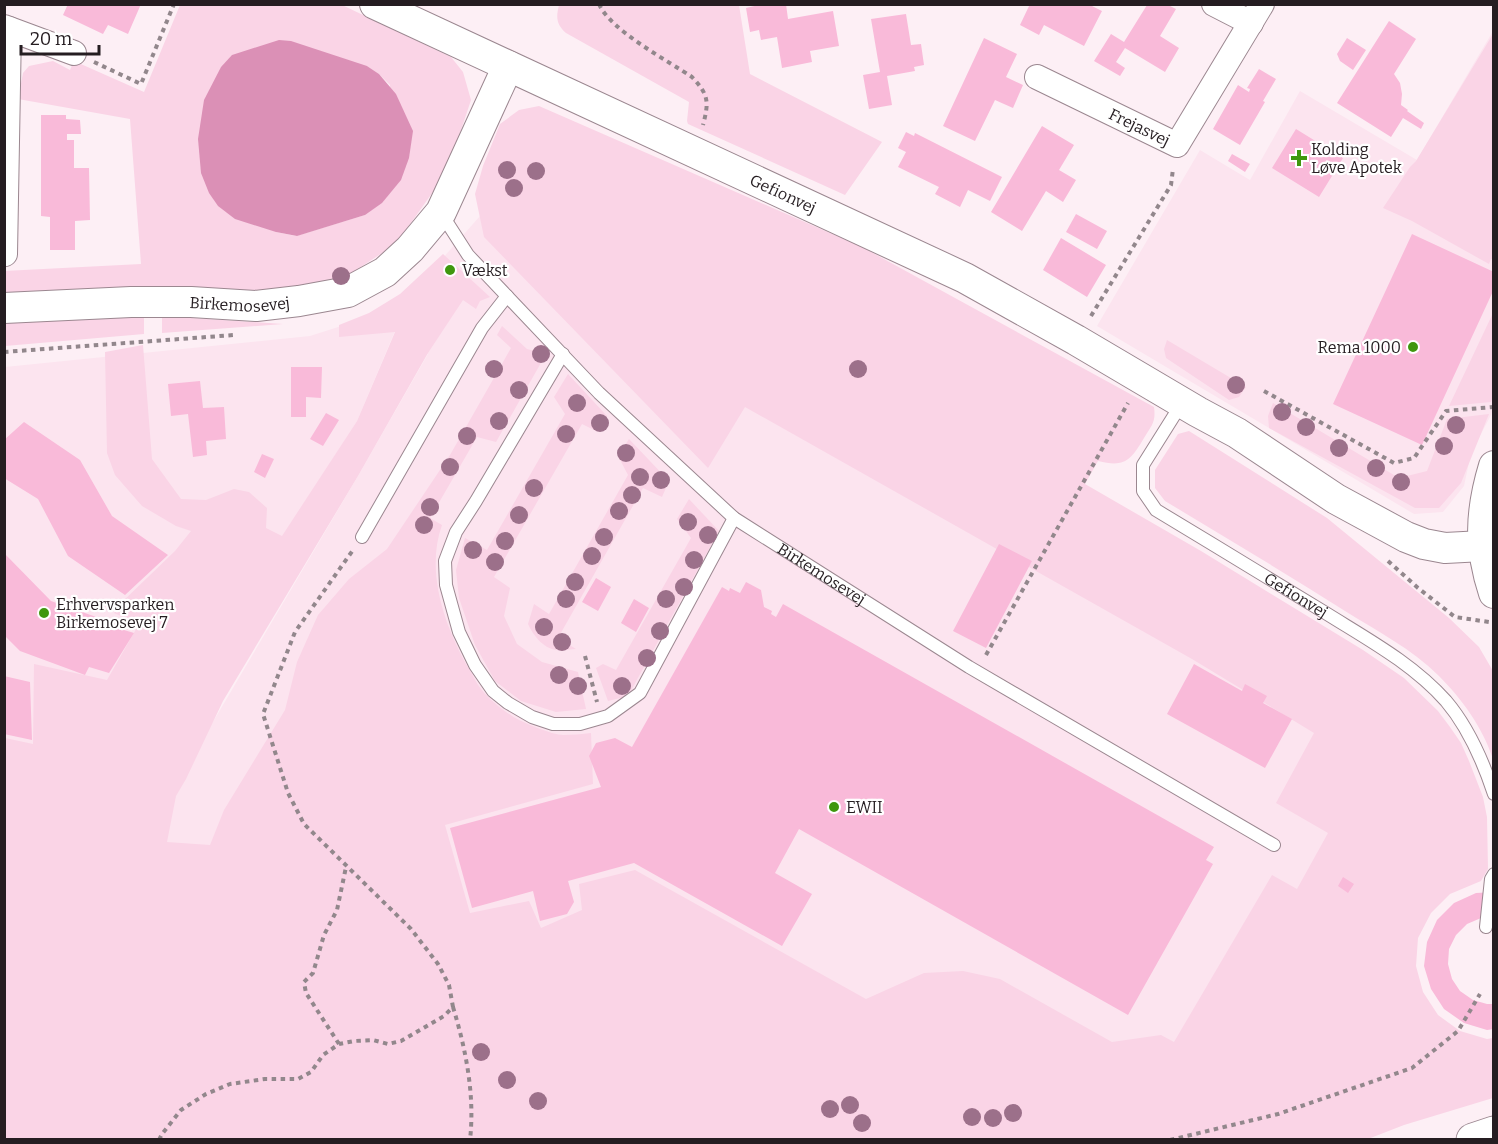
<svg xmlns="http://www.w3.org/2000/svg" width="1498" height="1144" viewBox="0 0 1498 1144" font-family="Bitter,serif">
  <rect width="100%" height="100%" fill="#fdeff5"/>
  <path fill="#fce4ef" d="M1493 31V408L1491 415 1471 453 1464 486 1443 512 1414 514 1097 326 1200 150 1250 180 1300 91 1417 160Z
    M480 216 1396 774 1240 1100 141 844 358 476 428 354 395 331 357 421 5 970V367L310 336 360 320 400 296 442 259Z"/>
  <path fill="#fad4e6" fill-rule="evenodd" d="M340 4 451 57 463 72 471 100 447 172 396 244 353 272 313 287 241 292 5 296 4 271 141 264 130 119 18 99 23 73 29 66 53 61 70 70 74 61 144 92 180 5ZM367 66 379 74 390 85 365 215 296 236 276 232Z
    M559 5H739L750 74 882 142 845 195 688 124 687 121 689 102 566 33C556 24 556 17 559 5Z
    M1493 34 1494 260 1491 259 1489 264 1412 221 1383 208 1410 167 1416 161Z
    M539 106 862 247 1154 407C1156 422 1152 425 1144 438 1131 460 1125 468 1098 461L1085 484 1201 551 1363 650 1404 678 1438 711 1450 727 1461 743 1469 761 1483 797 1487 817 1488 869 1481 881 1450 894 1431 913 1418 938 1416 966 1423 992 1438 1015 1460 1031 1487 1039 1493 1038V1098L1404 1125 1368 1139 1333 1138 1330 1140H5V738L33 744 34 664 107 680 139 624 114 613 121 603 175 551 191 531 176 526 142 506 115 475 107 453 105 352 143 345 152 459 181 499 206 500 234 489 249 492 267 508 266 528 282 536 357 421 395 332 339 337V325L369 313 400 294 443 254 490 297 480 301 476 309 463 300 428 353 358 476 223 701 186 779 176 796 167 842 210 845 224 810 285 710 297 662 318 615 349 579 387 549 450 455 511 348 497 335 502 326 527 349 546 354 496 442 477 437 430 518 442 525C425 572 445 627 469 669 473 675 476 683 481 689 489 699 501 709 512 716 521 722 553 735 563 735 572 735 582 734 591 733L593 784 445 825 470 913 529 901 541 928 582 910 579 884 635 870 866 999 924 973 963 971 1000 979 1112 1042 1161 1035 1174 1042 1272 875 1297 889 1328 833 1276 803 1314 733 1192 659 745 407 708 468 484 237 475 194 483 166 500 124 519 110Z
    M1493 313 1494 394 1491 402 1449 406Z
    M144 315V334L5 346V318Z
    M162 316 283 324 162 333Z
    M1167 340 1246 387 1239 397 1229 400 1166 358 1164 349Z
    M568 374 607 416 598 432 582 424 494 577 510 588 504 616 517 644 542 662 578 672 586 709 556 712 521 701 495 681 475 645 459 598 456 570 465 538 487 550 565 414 554 397Z
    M1273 403 1399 478 1427 471 1447 419 1489 414 1461 483 1439 508H1415L1269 428 1268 416Z
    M1189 431 1327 518 1449 618 1479 647 1493 671V759C1483 728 1462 699 1439 676 1412 649 1377 631 1345 611 1285 573 1225 537 1165 501L1155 488V470L1178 434Z
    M629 439 669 481 662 497 643 488 558 638 576 649C570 649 563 651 556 650 543 648 533 635 528 624L534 604 549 614 628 475 618 456Z
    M689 499 719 531 628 696 608 701 596 668 603 664 616 670 691 538 677 519Z"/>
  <path fill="#db90b6" d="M279 40 291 41 367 66 379 74 396 94 413 131 409 158 401 180 382 203 365 215 297 236 276 232 235 219 218 206 209 193 201 173 198 139 204 100 221 67 232 55Z"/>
  <path fill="#f9bad9" d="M68 4H141L128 34 108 25 103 34 63 15Z
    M763 4H786L788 19 833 11 839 46 810 51 812 62 782 68 777 37 761 40 759 30 750 32 746 8Z
    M1030 4H1093L1092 6 1102 11 1084 46 1044 25 1039 35 1020 25Z
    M1147 5H1168L1176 9 1160 36 1179 48 1165 72 1125 48 1116 62 1125 68 1120 76 1094 61 1111 34 1124 42Z
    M906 14 911 45 921 44 924 65 914 67 915 71 887 76 892 105 869 109 863 75 880 72 871 19Z
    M1389 21 1416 39 1394 74 1400 83 1402 94 1401 105 1408 110 1407 111 1424 123 1421 129 1403 118 1391 137 1337 103Z
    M984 38 1017 54 1006 77 1023 85 1013 108 995 100 975 141 943 126Z
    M1347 38 1366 50 1353 70 1340 61 1337 54Z
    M1259 69 1276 79 1263 101 1265 102 1240 145 1213 129 1238 85 1249 92 1250 89 1247 88Z
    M41 115H66V119L80 120 81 134H67V140H74V168H89L90 220 75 221V250H50V217L41 216Z
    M1042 126 1074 145 1059 170 1076 180 1063 202 1046 191 1022 231 991 212Z
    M1296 129 1343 158 1319 197 1272 168Z
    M906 132 914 136 915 133 1002 177 990 201 968 190 960 207 935 194 939 187 898 167 906 152 898 148Z
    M1232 154 1250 164 1245 172 1228 161Z
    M1076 214 1107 231 1097 249 1066 232Z
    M1412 234 1494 272V289L1422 445 1333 404Z
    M1061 238 1106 265 1087 297 1043 270Z
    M291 367H322L321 398 306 397V417H291Z
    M200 381 203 408 224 407 226 439 206 441 207 455 193 457 188 414 171 416 168 384Z
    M326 413 339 420 323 446 310 439Z
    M24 422 80 460 112 516 168 555 125 595 68 556 38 499 4 478V440Z
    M262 454 274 459 265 478 254 472Z
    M999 544 1032 561 986 648 953 631Z
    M5 554 51 601 116 624 114 627 134 633 109 673 89 667 85 675 20 651 5 636Z
    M596 578 611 587 598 611 582 602Z
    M746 582 761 590 764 607 772 611 771 614 776 617 783 604 1214 847 1206 860 1213 864 1128 1015 799 829 775 873 812 894 782 946 634 863 568 881 574 902 567 914 540 921 533 891 472 908 450 828 601 787 589 756 596 743 615 738 632 747 722 587 729 591 730 588 740 593Z
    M634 599 649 608 636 632 621 623Z
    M1194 664 1242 691 1245 684 1267 696 1263 703 1292 719 1265 768 1167 714Z
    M4 676 30 682 32 740 4 734Z
    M1343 877 1354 884 1348 893 1338 886Z
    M1494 892V917L1481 918 1467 924 1456 935 1449 949 1448 964 1452 979 1460 991 1473 1000 1487 1004H1494V1029L1487 1030 1464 1023 1444 1009 1431 989 1424 966 1427 942 1437 920 1454 903 1476 893Z"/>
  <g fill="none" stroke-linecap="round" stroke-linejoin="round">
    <defs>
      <g id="service">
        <path id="s1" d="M441 213 468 255 599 393 734 518 969 667 1274 845"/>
        <path d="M563 354 476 501 456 532 445 561 446 585 459 632 475 665 493 691 508 703 532 717 553 724H580L608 716 640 693 734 518"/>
        <path id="s2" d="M1182 403 1143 465V491L1156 510C1212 544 1269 578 1324 612 1367 639 1412 663 1446 701 1469 728 1483 761 1494 794"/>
        <path d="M362 537 482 328 507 296"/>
        <path d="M1486 927 1491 879 1494 874"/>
      </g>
      <g id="minor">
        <path d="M1214 4 1251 23"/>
        <path d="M4 27 74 53"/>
        <path id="s3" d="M1037 77 1177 145 1262 4"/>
        <path d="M5 254 9 29"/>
      </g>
      <g id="tertiary">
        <path id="s4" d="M375 4 965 278 1076 340 1198 412 1237 433 1336 499 1406 537 1424 544 1445 548 1483 546"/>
        <path id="s5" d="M4 308 131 302H191L256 306 299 301 348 292 385 272 410 249 441 212 508 66"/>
        <path d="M1494 466C1480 512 1479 548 1494 593"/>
      </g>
      <path id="secondary" d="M1473 1140 1494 1133"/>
    </defs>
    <use href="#service" stroke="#9b8790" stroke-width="14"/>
    <use href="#minor" stroke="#9b8790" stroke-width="26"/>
    <use href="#tertiary" stroke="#9b8790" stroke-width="32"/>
    <use href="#secondary" stroke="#9b8790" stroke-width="35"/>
    <path stroke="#92878c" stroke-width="4" stroke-dasharray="4.5 4.5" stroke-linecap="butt" d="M599 4C610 30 668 61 692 77 709 95 709 102 703 125
      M94 62 141 84 174 4
      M1091 316 1171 185 1173 169
      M4 352 234 335
      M1264 391 1394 463 1414 458 1446 411 1494 407
      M1388 561 1418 588 1455 617 1489 622
      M986 655 1128 403
      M585 656 597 702
      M453 1007C466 1050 475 1095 470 1140
      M339 1044 306 993 304 982 313 973 324 935 337 910 346 867
      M159 1140 162 1134 181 1110 206 1094 230 1084 265 1079H298L311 1072 323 1055 339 1044 354 1041 373 1040 388 1044 401 1041 444 1016 453 1007 449 985 438 964 411 929 304 824 288 793 263 714 295 632 353 550
      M1170 1140 1278 1114 1412 1068 1458 1031 1480 994"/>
    <use href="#service" stroke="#fff" stroke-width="12"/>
    <use href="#minor" stroke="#fff" stroke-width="24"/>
    <use href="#tertiary" stroke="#fff" stroke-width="30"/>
    <use href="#secondary" stroke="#fff" stroke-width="33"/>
  </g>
  <g fill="#9c708a">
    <circle cx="507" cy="170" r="9"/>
    <circle cx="536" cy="171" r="9"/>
    <circle cx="514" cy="188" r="9"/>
    <circle cx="341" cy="276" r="9"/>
    <circle cx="541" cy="354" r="9"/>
    <circle cx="494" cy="369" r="9"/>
    <circle cx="858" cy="369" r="9"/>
    <circle cx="1236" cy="385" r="9"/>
    <circle cx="519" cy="390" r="9"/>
    <circle cx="577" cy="403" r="9"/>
    <circle cx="1282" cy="412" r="9"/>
    <circle cx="499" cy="421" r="9"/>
    <circle cx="600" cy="423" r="9"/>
    <circle cx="1456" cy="425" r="9"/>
    <circle cx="1306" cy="427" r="9"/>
    <circle cx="566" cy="434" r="9"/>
    <circle cx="467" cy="436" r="9"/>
    <circle cx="1444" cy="446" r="9"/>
    <circle cx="1339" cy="448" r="9"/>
    <circle cx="626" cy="453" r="9"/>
    <circle cx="450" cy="467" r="9"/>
    <circle cx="1376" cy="468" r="9"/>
    <circle cx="640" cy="477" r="9"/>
    <circle cx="661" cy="480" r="9"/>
    <circle cx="1401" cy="482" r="9"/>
    <circle cx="534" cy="488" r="9"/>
    <circle cx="632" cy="495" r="9"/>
    <circle cx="430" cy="507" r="9"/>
    <circle cx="619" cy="511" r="9"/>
    <circle cx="519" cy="515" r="9"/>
    <circle cx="688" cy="522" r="9"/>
    <circle cx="424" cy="525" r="9"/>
    <circle cx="708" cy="535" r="9"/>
    <circle cx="604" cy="537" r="9"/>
    <circle cx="505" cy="541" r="9"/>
    <circle cx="473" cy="550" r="9"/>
    <circle cx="592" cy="556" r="9"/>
    <circle cx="694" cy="560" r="9"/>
    <circle cx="495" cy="562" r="9"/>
    <circle cx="575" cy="582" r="9"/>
    <circle cx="684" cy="587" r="9"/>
    <circle cx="566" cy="599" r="9"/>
    <circle cx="666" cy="599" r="9"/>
    <circle cx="544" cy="627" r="9"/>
    <circle cx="660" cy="631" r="9"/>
    <circle cx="562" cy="642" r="9"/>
    <circle cx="647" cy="658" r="9"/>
    <circle cx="559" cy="675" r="9"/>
    <circle cx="578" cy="686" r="9"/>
    <circle cx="622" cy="686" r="9"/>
    <circle cx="481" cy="1052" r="9"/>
    <circle cx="507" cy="1080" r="9"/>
    <circle cx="538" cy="1101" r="9"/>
    <circle cx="850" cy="1105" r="9"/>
    <circle cx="830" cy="1109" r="9"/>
    <circle cx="1013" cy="1113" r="9"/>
    <circle cx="972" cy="1117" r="9"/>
    <circle cx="993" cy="1118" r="9"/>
    <circle cx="862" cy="1123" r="9"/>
  </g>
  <g fill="#3f970e" stroke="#fff" stroke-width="2">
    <path d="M1296 149h6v6h6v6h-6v6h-6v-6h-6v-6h6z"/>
    <circle cx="450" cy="270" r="6"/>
    <circle cx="1413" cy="347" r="6"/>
    <circle cx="44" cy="613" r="6"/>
    <circle cx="834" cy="807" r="6"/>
  </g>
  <g text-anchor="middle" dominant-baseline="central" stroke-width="4.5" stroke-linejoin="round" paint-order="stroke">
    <g font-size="16" fill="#251d21" stroke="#fff">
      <text stroke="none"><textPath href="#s3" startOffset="114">Frejasvej</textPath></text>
      <text stroke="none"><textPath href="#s4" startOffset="450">Gefionvej</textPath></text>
      <text stroke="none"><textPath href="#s5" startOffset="236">Birkemosevej</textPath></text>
      <text stroke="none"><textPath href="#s1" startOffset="528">Birkemosevej</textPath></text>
      <text stroke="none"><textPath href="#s2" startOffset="286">Gefionvej</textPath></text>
    </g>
    <g font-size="16" fill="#251d21" stroke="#fff" text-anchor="start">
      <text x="1311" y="149">Kolding<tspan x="1311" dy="18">Løve Apotek</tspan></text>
      <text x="462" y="270">Vækst</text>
      <text x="1401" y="347" text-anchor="end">Rema 1000</text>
      <text x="56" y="604">Erhvervsparken<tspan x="56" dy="18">Birkemosevej 7</tspan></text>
      <text x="846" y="807">EWII</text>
    </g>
  </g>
  <rect width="1498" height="1144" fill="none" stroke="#251d21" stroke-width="12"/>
  <path d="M21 45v9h78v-9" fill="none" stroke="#251d21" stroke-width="3"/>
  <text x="30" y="45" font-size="18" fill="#251d21" stroke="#ffffff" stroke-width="4.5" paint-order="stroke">20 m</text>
</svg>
